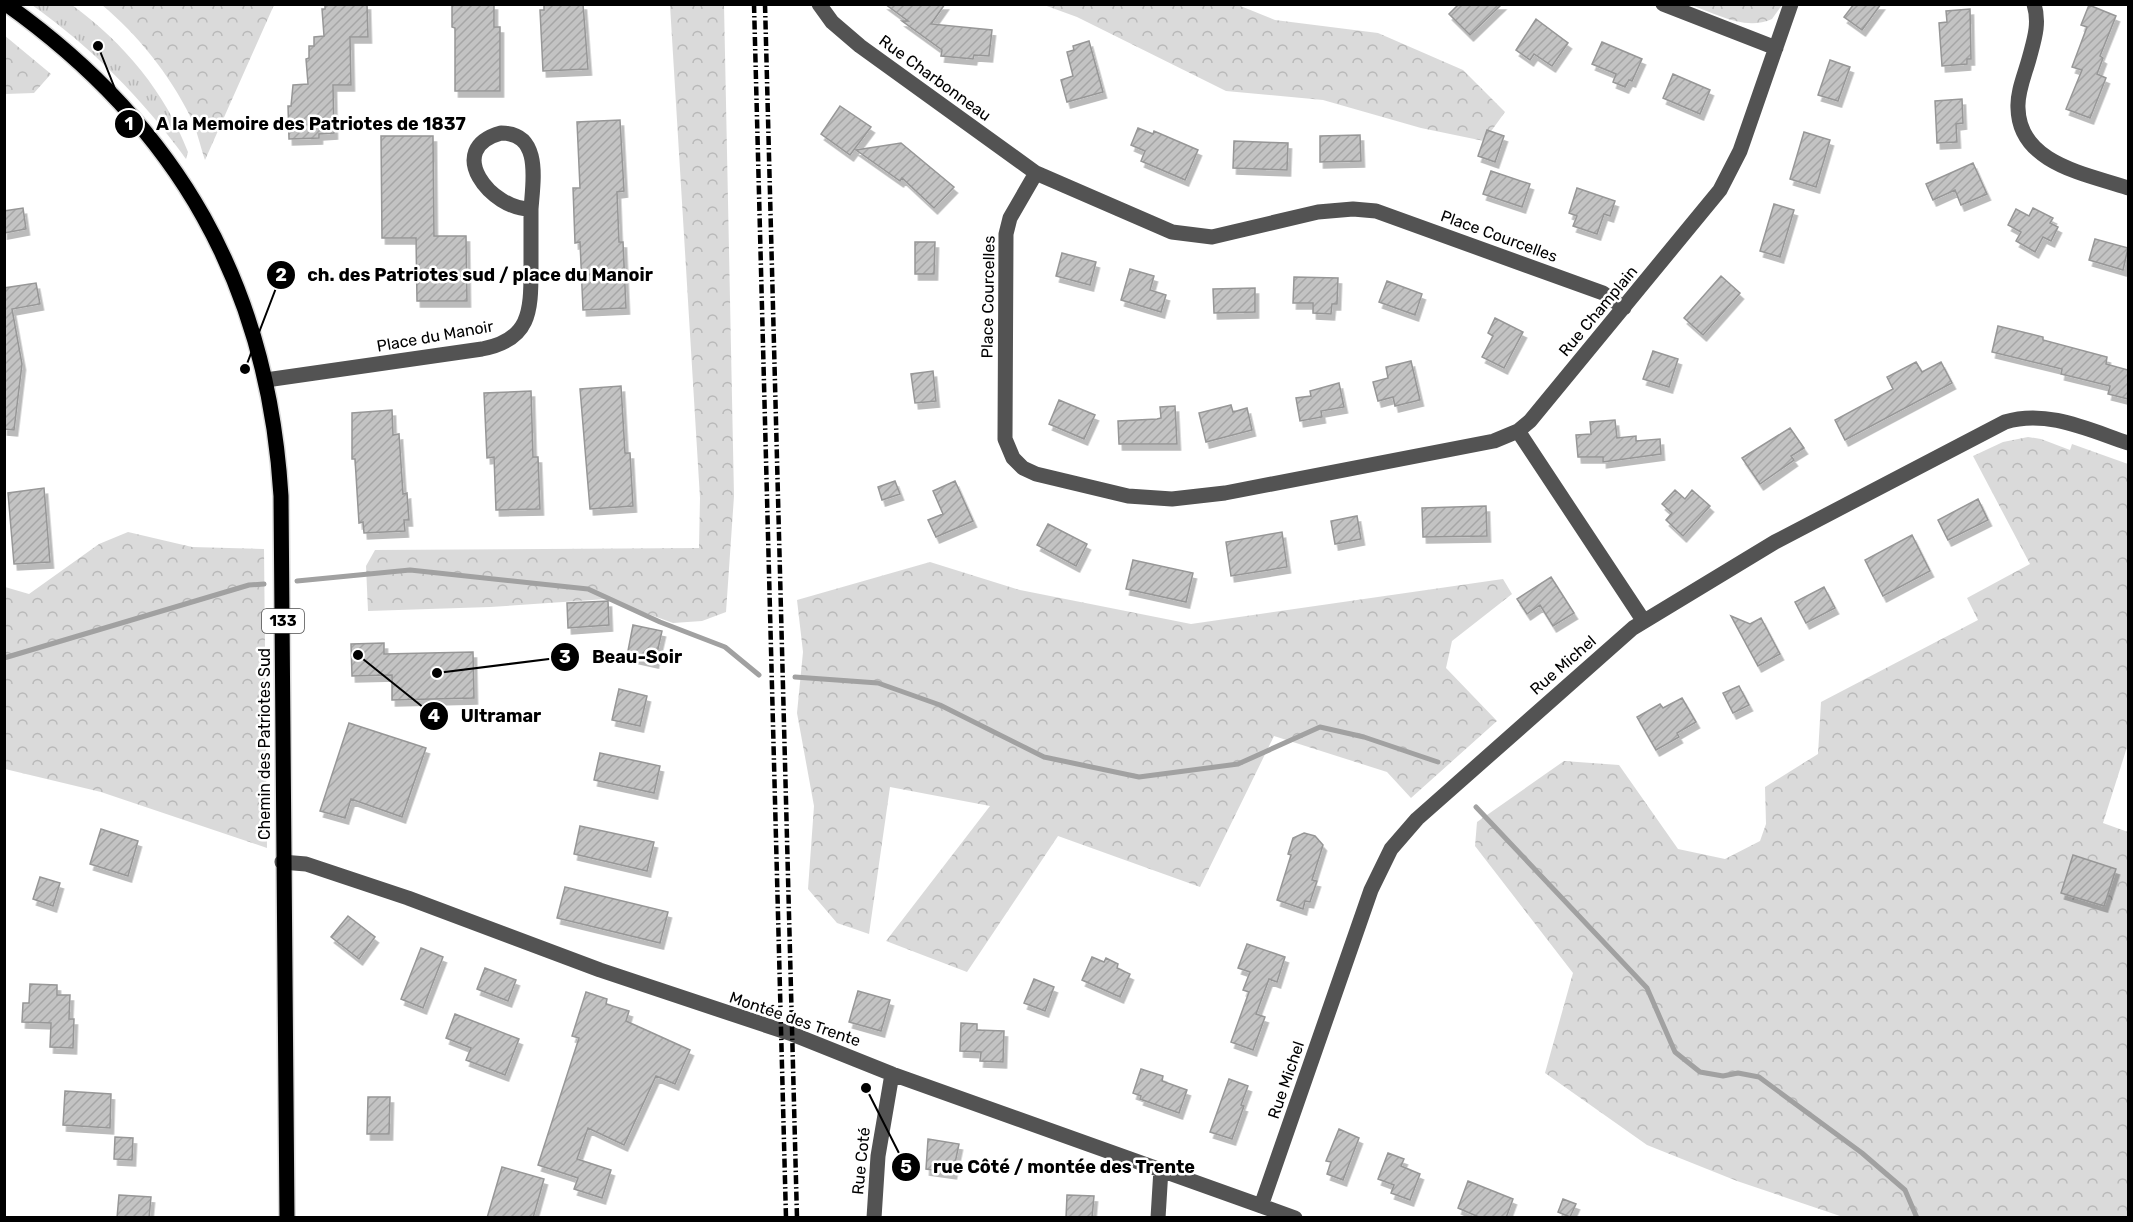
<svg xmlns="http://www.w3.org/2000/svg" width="2133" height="1222" viewBox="0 0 2133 1222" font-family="Rubik,sans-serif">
  <defs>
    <pattern id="grass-tufts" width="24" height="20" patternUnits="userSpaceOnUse" patternTransform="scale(1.5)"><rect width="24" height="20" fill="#dadada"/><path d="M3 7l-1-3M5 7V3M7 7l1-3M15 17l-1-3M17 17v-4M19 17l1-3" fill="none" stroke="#b9b9b9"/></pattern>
    <pattern id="forest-crowns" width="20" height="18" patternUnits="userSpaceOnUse" patternTransform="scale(1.5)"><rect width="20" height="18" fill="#dadada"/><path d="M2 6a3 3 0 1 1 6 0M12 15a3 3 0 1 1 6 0" fill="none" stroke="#b9b9b9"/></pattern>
    <pattern id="building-hatch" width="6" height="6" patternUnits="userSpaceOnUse" patternTransform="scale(1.5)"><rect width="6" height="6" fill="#c3c3c3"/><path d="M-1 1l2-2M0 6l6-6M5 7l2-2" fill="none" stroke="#a6a6a6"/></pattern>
    <filter id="shadow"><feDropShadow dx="3.5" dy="6" stdDeviation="0" flood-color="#0004"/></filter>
  </defs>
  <rect width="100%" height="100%" fill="#fff"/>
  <path fill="url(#grass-tufts)" d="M32 5H72C124 43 165 92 188 152L186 159C143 99 91 47 32 5Z"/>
  <path fill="url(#forest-crowns)" d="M102 5H274L205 160C200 146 197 129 190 116 170 75 137 34 102 5Z
    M670 5H724L734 496 726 612 702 621 673 623 607 599 490 607 368 611 366 566 375 550 699 548 700 498Z
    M1044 5H1238L1275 20 1378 33 1463 70 1505 112 1484 141 1421 128 1323 100 1226 91 1077 17Z
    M1691 5H1782L1772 19C1745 31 1717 14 1691 5Z
    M4 35 51 74 34 93 5 94Z
    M2028 437 2041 439 2070 450 2072 444 2128 464V744L2103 823 2128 832V1217H1843L1737 1181 1647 1145 1545 1073 1573 973 1475 846 1477 822 1564 761 1619 765 1678 849 1725 859 1760 841 1766 824 1765 787 1818 754 1821 702 1978 620 1967 598 2030 564 1973 456 2003 442Z
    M128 532 192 547 264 549 267 848 101 792 5 769V587L29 594 99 544Z
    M930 562 1020 590 1191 624 1503 579 1512 594 1452 641 1446 668 1497 721 1411 798 1387 772 1274 736 1200 887 1058 836 967 972 886 941 990 806 890 787 869 934 837 923 808 889 814 806 797 713 803 652 797 600Z"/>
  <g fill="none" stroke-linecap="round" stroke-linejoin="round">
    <path stroke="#a1a1a1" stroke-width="5" d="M297 581 410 570 588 589 660 622 725 647 759 675
      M4 658 249 585 264 584
      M795 677 878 683 940 705 1044 757 1139 777 1238 764 1320 727 1364 737 1438 762
      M1476 807 1647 988 1675 1052 1700 1072 1723 1076 1738 1073 1759 1077 1862 1153 1905 1190 1917 1218"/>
  </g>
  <path fill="url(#building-hatch)" stroke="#979797" stroke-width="1.5" filter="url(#shadow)" d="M325 4H367L368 37H350L351 85H333L334 133 319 134V138L289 139 288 106H291L293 85 308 84 306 59 309 58V46H314V37L324 36 322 9H325Z
    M452 4H494V27H500V91H455V28L452 27Z
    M544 4H583L588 69 543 71 540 10H544Z
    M885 4H945L931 24 992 30 989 56 974 55 973 59 941 56 942 50 902 21H908Z
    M1459 4H1502L1470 35 1449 14Z
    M1854 4H1881L1862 30 1844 17Z
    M2089 5 2116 16 2100 56 2103 58 2097 74 2106 78 2090 118 2066 109 2082 70 2072 67 2087 27 2081 25Z
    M1970 9 1971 59H1967V64L1942 66 1939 23 1947 22 1946 11Z
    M1536 19 1568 43 1552 66 1534 54 1530 60 1516 50Z
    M1089 41 1103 92 1067 102 1061 80 1073 76 1067 52 1074 50 1073 46Z
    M1602 42 1642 59 1632 81 1629 80 1625 87 1613 82 1616 74 1592 64Z
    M1830 60 1850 67 1838 101 1818 95Z
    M1673 74 1710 90 1700 114 1663 98Z
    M1962 99 1963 123 1956 124 1957 142 1937 143 1935 101Z
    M840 106 871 127 850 155 821 134Z
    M620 120 624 191 617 192 619 242H623L626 308 583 310 580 242 575 243 573 188H580L577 122Z
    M1138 128 1153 134 1154 131 1198 150 1185 180 1141 161 1145 151 1131 145Z
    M1487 130 1504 136 1495 162 1478 156Z
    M1804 132 1830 140 1816 187 1790 179Z
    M1360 135 1361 161 1320 162V136Z
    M381 136H433L434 236H466L467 301H417L416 238H382Z
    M1234 141 1288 143 1287 170 1233 168Z
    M901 143 954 187 934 208 902 178 900 181 856 150Z
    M1973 163 1987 194 1961 205 1955 190 1933 200 1926 184Z
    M1491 171 1530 184 1522 207 1483 194Z
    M1577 188 1615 201 1610 216 1604 214 1597 234 1573 226 1577 216 1569 213Z
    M1774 204 1794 210 1780 257 1760 251Z
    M23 208 26 229 4 233V211Z
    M2033 208 2053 218 2050 223 2058 227 2051 241 2043 237 2035 252 2016 241 2021 232 2008 225 2016 209 2029 216Z
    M2095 239 2128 248 2123 270 2089 260Z
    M915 242H935L934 274H915Z
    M1062 253 1096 262 1090 285 1056 276Z
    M1130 269 1154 276 1150 290 1166 295 1161 312 1121 300Z
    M1721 276 1740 293 1703 335 1684 318Z
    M1294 277 1338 278 1337 304H1332L1331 314 1313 313V303H1293Z
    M1387 281 1422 294 1415 315 1379 302Z
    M36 283 40 304 12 309 22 364 14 430 4 429V288Z
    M1255 288V312L1214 313 1213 289Z
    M1495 318 1523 332 1504 368 1482 357 1493 336 1488 333Z
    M1998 326 2043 337V340L2107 357 2106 364 2128 370V399L2108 394 2110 386 2061 374 2062 369 1992 352Z
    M1653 351 1678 359 1669 387 1643 379Z
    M1411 361 1420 400 1395 406 1393 397 1378 401 1373 382 1388 378 1386 367Z
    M1916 362 1922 372 1941 362 1952 383 1845 440 1835 420 1893 389 1887 377Z
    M933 371 936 401 915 403 911 374Z
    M1339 383 1344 407 1321 411 1322 417 1300 421 1296 398 1311 396 1310 391Z
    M621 386 625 453H630L633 506 590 509 580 389Z
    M531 391 533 457H538L540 509 496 510 494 457 487 458 484 393Z
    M1059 400 1095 415 1084 439 1049 424Z
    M1231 405 1233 412 1247 408 1252 430 1206 442 1199 413Z
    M1175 406 1177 444H1119L1118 421 1157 419 1161 418 1160 407Z
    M392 410 393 435 399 434 403 494 407 493 409 520H404L405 531 364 533 363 522 359 523 355 459H352V413Z
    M1615 420 1617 438 1636 436V441L1660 439 1661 454 1603 462V457H1578L1576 435 1591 434 1590 422Z
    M1790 428 1804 448 1791 456 1794 460 1760 484 1742 458Z
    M895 481 900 494 882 500 878 487Z
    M955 481 973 521 936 537 928 520 943 514 933 491Z
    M44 488 50 562 14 564 8 493Z
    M1675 490 1685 499 1692 490 1710 506 1683 536 1666 520 1672 513 1662 504Z
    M1978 499 1988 520 1948 540 1938 520Z
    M1486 506 1487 536 1423 537 1422 508Z
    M1357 516 1361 539 1335 544 1331 521Z
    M1048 524 1087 544 1076 566 1037 545Z
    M1282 532 1287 567 1231 576 1226 542Z
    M1912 535 1930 571 1883 596 1865 560Z
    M1133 560 1193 573 1186 602 1126 589Z
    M1551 577 1574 613 1553 626 1540 605 1527 614 1517 599Z
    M1824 587 1835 608 1806 623 1795 602Z
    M608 601 609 625 568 628 567 603Z
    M1731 616 1750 624 1761 618 1780 654 1758 666Z
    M633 625 662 631 655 662 627 656Z
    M384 643V654L473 652 474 698 392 700V675L352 676 351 644Z
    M1739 686 1749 705 1733 713 1723 693Z
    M619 689 647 696 640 726 612 720Z
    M1682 698 1696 722 1677 733 1679 737 1656 750 1637 717 1660 704 1663 708Z
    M349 723 426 748 402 817 351 799 345 818 320 811Z
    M600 753 660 766 654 793 594 780Z
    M580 826 654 842 647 871 574 854Z
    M101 829 138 841 128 876 90 864Z
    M1304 833 1315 836 1323 845 1312 880 1317 881 1310 902 1305 901 1303 909 1277 900 1291 855 1288 854 1293 838Z
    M2073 855 2116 869 2104 906 2061 893Z
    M40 877 60 883 53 906 33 899Z
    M565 887 668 912 660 943 557 918Z
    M348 916 375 937 359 959 331 937Z
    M1247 944 1285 957 1277 982 1269 979 1256 1014 1265 1017 1253 1050 1231 1042 1249 992 1243 990 1250 972 1238 968Z
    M421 948 443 957 423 1008 401 999Z
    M1092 957 1104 962 1106 958 1118 964 1117 968 1130 974 1120 997 1082 980Z
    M485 968 516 980 508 1001 477 989Z
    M1034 979 1054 987 1045 1011 1024 1003Z
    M30 984 57 985V995H70L69 1019H74L73 1048 50 1047 51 1023 22 1022 23 1003H29Z
    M858 991 890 1000 881 1031 849 1022Z
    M586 992 607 999 606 1004 629 1011 626 1021 690 1050 675 1084 656 1076 624 1145 588 1128 577 1159 611 1170 602 1198 574 1189 578 1178 538 1165 579 1038 572 1036Z
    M455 1014 519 1039 505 1075 466 1060 471 1048 446 1038Z
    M961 1023 977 1024V1030L1004 1031 1003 1062 980 1061 981 1052 960 1051Z
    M1141 1069 1163 1076 1162 1081 1187 1090 1179 1113 1140 1099 1141 1096 1133 1093Z
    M1229 1079 1248 1086 1241 1105 1244 1106 1232 1139 1210 1132Z
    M65 1091 111 1094 110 1128 63 1125Z
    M368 1097H390L389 1134H367Z
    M1339 1129 1359 1138 1343 1180 1327 1174 1331 1162 1326 1161Z
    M115 1137 133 1138 132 1160 114 1159Z
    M928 1139 959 1144 953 1173 926 1169Z
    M1388 1153 1404 1159 1401 1166 1420 1174 1410 1200 1391 1193 1394 1185 1378 1179Z
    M502 1167 544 1179 533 1218H487Z
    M1468 1181 1513 1199 1506 1218H1481L1458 1208Z
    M119 1195 151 1197 149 1218H117Z
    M1067 1195 1094 1196 1092 1218H1066Z
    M1563 1199 1576 1204 1570 1217 1558 1212Z"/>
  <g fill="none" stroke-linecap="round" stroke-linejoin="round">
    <defs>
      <path id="major" d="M6 4C179 127 268 285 281 496L287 1218"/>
    </defs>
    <use href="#major" stroke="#dbdbdb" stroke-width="18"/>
    <path stroke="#535353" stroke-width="15" d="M819 4 832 22 860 46 1036 173 1172 232 1212 237 1318 212 1353 209 1376 211 1603 293 1624 308
      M1663 4 1776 48
      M2034 4C2040 24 2034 40 2029 59 2025 74 2017 92 2018 108 2019 164 2087 174 2128 188
      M501 133C542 133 533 181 531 209 491 210 443 149 501 133Z
      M1036 173 1010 218 1006 234 1005 439 1013 458 1023 468 1036 474 1128 496 1172 499 1225 493 1494 441 1518 431 1530 421 1720 190 1740 151 1791 4
      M266 380 482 349C530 340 531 312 531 270 531 250 531 229 531 209
      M1518 431 1643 620
      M282 862 306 864 408 898 600 970 792 1034 892 1074 1295 1218
      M1261 1206 1371 890 1391 849 1417 819 1633 628 1775 542 2005 422C2047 409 2089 430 2128 443
      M874 1218 878 1156 892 1074
      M1158 1218 1161 1169"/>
    <use href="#major" stroke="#000" stroke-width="15"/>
    <path stroke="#000" stroke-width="4.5" stroke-dasharray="9 3 1.5 3" stroke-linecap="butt" d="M754 4 786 1218
      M765 4 797 1218"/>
  </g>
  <g text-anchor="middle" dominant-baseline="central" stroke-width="5" stroke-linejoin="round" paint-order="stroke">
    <rect fill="#fff" stroke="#4c4c4c" stroke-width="1.5" x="262" y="609" width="42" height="24" rx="4.5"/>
    <g font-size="15" font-weight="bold" fill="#000">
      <text x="283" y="621">133</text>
    </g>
    <g font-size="16" fill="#000" stroke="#fff">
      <text transform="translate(935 78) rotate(36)">Rue Charbonneau</text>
      <text transform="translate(1499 236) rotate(20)">Place Courcelles</text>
      <text transform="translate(988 297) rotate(-89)">Place Courcelles</text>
      <text transform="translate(1598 311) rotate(-50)">Rue Champlain</text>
      <text transform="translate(435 336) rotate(-10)">Place du Manoir</text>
      <text transform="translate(1563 665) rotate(-41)">Rue Michel</text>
      <text transform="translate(264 744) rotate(-90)">Chemin des Patriotes Sud</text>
      <text transform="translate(795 1019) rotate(19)">Montée des Trente</text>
      <text transform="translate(1286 1080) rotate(-71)">Rue Michel</text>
      <text transform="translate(861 1161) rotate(-84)">Rue Coté</text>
    </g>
  </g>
  <path fill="none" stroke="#000" stroke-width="2" d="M98 46L129 124M245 369L281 275M437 673L565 657M358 655L434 716M866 1088L906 1167"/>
  <g fill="#000" stroke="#fff" stroke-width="2">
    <circle cx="98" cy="46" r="6"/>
    <circle cx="245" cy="369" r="6"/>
    <circle cx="437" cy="673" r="6"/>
    <circle cx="358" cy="655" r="6"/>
    <circle cx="866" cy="1088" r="6"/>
    <circle cx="129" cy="124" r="15"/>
    <circle cx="281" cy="275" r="15"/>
    <circle cx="565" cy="657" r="15"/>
    <circle cx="434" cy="716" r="15"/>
    <circle cx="906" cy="1167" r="15"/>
  </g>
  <g font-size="18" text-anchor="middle" font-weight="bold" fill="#fff">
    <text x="129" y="130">1</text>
    <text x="281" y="281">2</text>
    <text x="565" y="663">3</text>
    <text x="434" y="722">4</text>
    <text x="906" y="1173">5</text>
  </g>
  <g font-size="18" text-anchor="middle" font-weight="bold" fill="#000" stroke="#fff" stroke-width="5" stroke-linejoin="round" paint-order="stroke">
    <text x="311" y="130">A la Memoire des Patriotes de 1837</text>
    <text x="480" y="281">ch. des Patriotes sud / place du Manoir</text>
    <text x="637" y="663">Beau-Soir</text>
    <text x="501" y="722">Ultramar</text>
    <text x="1064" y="1173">rue Côté / montée des Trente</text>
  </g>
  <rect width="2133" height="1222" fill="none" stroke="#000000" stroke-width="12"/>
</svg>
